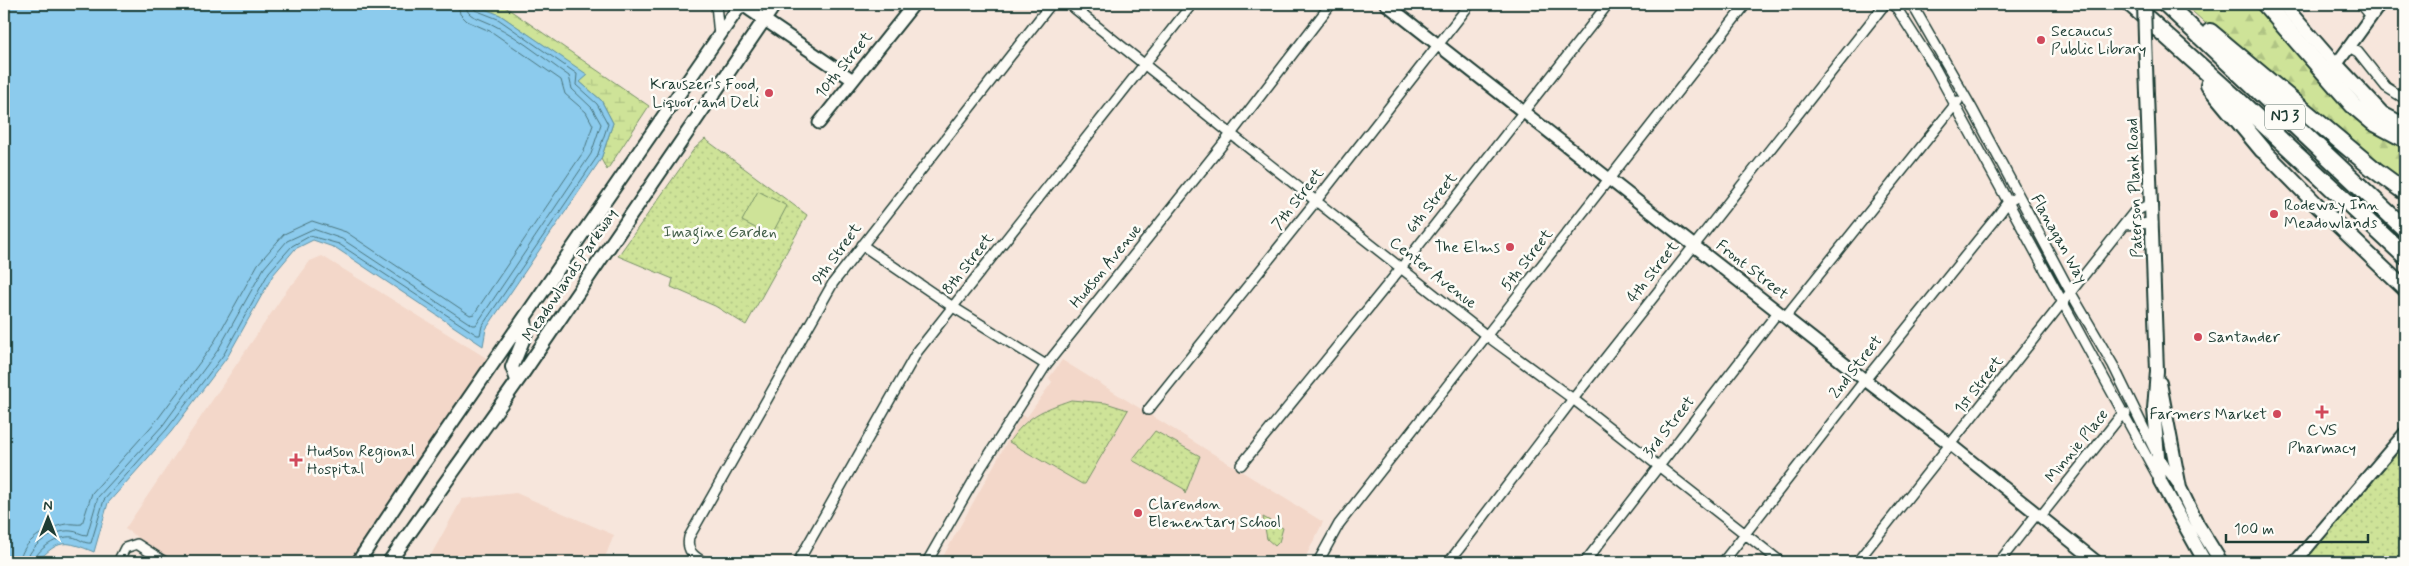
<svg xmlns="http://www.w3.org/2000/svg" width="2409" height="566" viewBox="0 0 2409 566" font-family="Mynerve,sans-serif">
  <defs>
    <pattern id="grass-dots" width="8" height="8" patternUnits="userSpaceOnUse" patternTransform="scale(1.25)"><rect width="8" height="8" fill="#cee398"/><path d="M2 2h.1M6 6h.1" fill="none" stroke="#b0c484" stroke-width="1.8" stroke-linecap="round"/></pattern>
    <pattern id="forest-firs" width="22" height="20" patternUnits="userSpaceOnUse" patternTransform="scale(1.25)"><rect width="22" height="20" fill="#cee398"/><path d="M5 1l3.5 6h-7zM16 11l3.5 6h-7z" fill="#b0c484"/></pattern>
    <pattern id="wetland-marsh" width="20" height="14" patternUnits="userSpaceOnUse" patternTransform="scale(1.25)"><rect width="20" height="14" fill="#cee398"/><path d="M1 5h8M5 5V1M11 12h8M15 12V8" fill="none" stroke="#b0c484"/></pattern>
  </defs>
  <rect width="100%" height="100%" fill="#f7e6dc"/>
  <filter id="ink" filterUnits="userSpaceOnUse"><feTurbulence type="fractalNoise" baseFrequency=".02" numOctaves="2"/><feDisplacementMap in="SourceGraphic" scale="10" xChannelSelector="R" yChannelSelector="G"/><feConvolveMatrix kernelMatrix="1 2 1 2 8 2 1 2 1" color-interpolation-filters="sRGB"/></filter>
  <g filter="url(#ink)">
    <path fill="#f3d7c9" d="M322 256 488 359 350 562H175L125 529 289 287 295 282 310 261Z
      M1062 360 1323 522 1303 562H940L1022 415 1027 417 1052 382 1049 378Z
      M516 493 614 535 603 562H427L462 499Z"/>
    <path fill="url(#grass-dots)" stroke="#769066" d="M705 139 807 215 746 325 715 306 671 287 673 279 618 256 694 149Z
      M1071 400 1106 403 1128 410 1085 484H1082L1009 442C1027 416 1042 410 1071 400Z
      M1155 431 1200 456 1185 494 1184 489 1132 460Z
      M2405 445V562H2306L2316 546Z
      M1263 517 1283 528 1279 542 1275 546 1267 539Z"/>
    <path fill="url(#forest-firs)" stroke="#769066" d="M2184 4H2257L2306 60 2405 143V187L2240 54Z"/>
    <path fill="url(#wetland-marsh)" stroke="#769066" d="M472 4H501L649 106 607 170 601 159 613 123 601 100 580 82 587 75 500 15Z"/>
    <path fill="#cee398" stroke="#769066" d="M758 191 787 206 771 236 742 221Z"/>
    <path fill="#8ccbed" stroke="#6092a3" d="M4 4H472L500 15 588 75 580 82 601 100 613 123 601 159 486 329 483 346 336 248 313 240 295 249 273 275 228 356 171 432 108 503 94 552C65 540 59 539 37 562H4Z"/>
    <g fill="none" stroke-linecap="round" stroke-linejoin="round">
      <path stroke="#4b767e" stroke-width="1" d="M20 562C21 541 48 527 66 524 72 523 77 525 82 524L92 493 157 420 212 346 258 264 284 234 312 221 346 232 470 315 474 314 584 151 593 125 586 112 565 94 561 80 492 32 467 21 460 14 458 4
        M27 562C28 546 55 529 71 531 77 531 81 535 87 535L98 497 163 425 218 350 264 268 287 241 313 229 342 239 472 325H476L591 154 601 124 592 108 572 89 569 76C541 57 512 31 480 19 472 16 466 14 466 4
        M34 562C35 550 59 535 72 537 79 538 84 544 91 543L104 500 167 429 224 354 269 272 292 246 310 236 339 244 477 335H480L482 326 597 157 608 124 597 104 576 85 577 74 498 19 475 10 472 4"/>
      <defs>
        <path id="minor" d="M716 4 719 36
          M1069 4 1231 134 1487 336 1573 399 1781 562
          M1894 4 1935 68 2158 477
          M1912 4 1973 110 2071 293 2113 365 2157 455 2178 485
          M2361 4 2371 16
          M2349 47 2358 52 2386 87 2405 99
          M2124 225 2153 223
          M862 245 953 307 1046 365
          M1785 317 1958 101
          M1148 410 1316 201 1470 4
          M1241 465 1401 268 1608 4
          M2040 517 2123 413H2126
          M118 562 125 548 137 544 165 562
          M704 562C693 556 686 550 689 537L833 283 1051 4
          M798 562 917 352 1192 4
          M927 562 982 466 1046 365 1231 134 1331 4
          M1318 562 1339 524 1746 4
          M1449 562 1573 399 1885 4
          M1585 562 1778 312
          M1723 562 1865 380 1999 214 2007 203 2018 196
          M1857 562 2134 212 2152 203
          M1999 562 2036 515"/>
        <path id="tertiary" d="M741 4 853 80
          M1386 4 1865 380 1951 445 2097 562
          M2336 65 2380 4
          M819 123 914 4
          M2295 562 2405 433"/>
        <path id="secondary" d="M2283 4 2336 65
          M2145 38 2157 371 2154 409 2160 481 2205 562
          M517 380 512 367 526 333 525 318
          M2160 383 2180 488 2198 525 2221 562
          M358 562 420 469 741 4
          M389 562 521 376 775 4"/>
        <path id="primary" d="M2336 65 2382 114 2405 126
          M2263 150 2315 203 2405 289"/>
        <path id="motorway" d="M2131 4 2240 102 2405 256
          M2166 4 2405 229
          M2265 4 2353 105 2373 122 2405 139
          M2210 32 2375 170 2405 192
          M2209 85 2263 150"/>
      </defs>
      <use href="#minor" stroke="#1f3d34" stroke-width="12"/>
      <use href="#tertiary" stroke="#1f3d34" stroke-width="15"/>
      <use href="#secondary" stroke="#1f3d34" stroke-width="16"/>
      <use href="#primary" stroke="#1f3d34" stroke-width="18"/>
      <use href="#motorway" stroke="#1f3d34" stroke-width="20"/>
      <use href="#minor" stroke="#fdfcf7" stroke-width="9"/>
      <use href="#tertiary" stroke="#fdfcf7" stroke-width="11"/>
      <use href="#secondary" stroke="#fdfcf7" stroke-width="12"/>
      <use href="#primary" stroke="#fdfcf7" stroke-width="14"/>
      <use href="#motorway" stroke="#fdfcf7" stroke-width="16"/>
      <defs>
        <path id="secondary-bridge" d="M2144 4 2145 38"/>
      </defs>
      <use href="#secondary-bridge" stroke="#1f3d34" stroke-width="16" stroke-linecap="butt"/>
      <use href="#secondary-bridge" stroke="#fdfcf7" stroke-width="12"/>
    </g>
  </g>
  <g fill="#d1495b" stroke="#fdfcf7" stroke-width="2">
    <circle cx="2041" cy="40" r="5"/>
    <circle cx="769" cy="93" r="5"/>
    <circle cx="2274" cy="214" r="5"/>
    <circle cx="1510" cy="247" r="5"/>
    <circle cx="2198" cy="337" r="5"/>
    <path d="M2319.5 404.5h5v5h5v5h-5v5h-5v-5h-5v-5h5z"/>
    <circle cx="2277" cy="414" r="5"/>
    <path d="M293.5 452.5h5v5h5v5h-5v5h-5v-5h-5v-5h5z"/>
    <circle cx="1138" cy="513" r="5"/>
  </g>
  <g text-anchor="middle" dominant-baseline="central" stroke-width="5" stroke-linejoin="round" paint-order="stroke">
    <rect fill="#fdfcf7" stroke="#62766e" stroke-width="1" x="2265" y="104.5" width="40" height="25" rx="4"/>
    <g font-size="15" font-weight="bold" fill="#1f3d34">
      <text x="2285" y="117">NJ 3</text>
    </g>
    <g font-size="16" fill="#1f3d34" stroke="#fdfcf7" text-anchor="start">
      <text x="2051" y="31">Secaucus<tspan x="2051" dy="18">Public Library</tspan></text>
      <text x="759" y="84" text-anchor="end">Krauszer's Food,<tspan x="759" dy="18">Liquor, and Deli</tspan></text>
      <text x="2284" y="205">Rodeway Inn<tspan x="2284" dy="18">Meadowlands</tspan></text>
      <text x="1500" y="247" text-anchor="end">The Elms</text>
      <text x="2208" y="337">Santander</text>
      <text x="2267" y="414" text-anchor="end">Farmers Market</text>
      <text x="2322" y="430" text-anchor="middle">CVS<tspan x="2322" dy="18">Pharmacy</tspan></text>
      <text x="307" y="451">Hudson Regional<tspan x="307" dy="18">Hospital</tspan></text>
      <text x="1148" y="504">Clarendon<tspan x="1148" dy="18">Elementary School</tspan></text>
    </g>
    <g font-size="16" fill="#1f3d34" stroke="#fdfcf7">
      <text transform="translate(844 65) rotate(-51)">10th Street</text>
      <text transform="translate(2135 188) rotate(-92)">Paterson Plank Road</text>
      <text transform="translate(1298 199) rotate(-52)">7th Street</text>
      <text transform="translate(1432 203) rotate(-52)">6th Street</text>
      <text transform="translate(2059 239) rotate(61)">Flanagan Way</text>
      <text transform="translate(837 254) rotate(-54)">9th Street</text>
      <text transform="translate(1527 260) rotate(-52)">5th Street</text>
      <text transform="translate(968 264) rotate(-52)">8th Street</text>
      <text transform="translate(1106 266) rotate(-51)">Hudson Avenue</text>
      <text transform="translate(1752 270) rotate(38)">Front Street</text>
      <text transform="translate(1653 272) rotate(-52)">4th Street</text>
      <text transform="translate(1433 273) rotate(38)">Center Avenue</text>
      <text transform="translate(570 275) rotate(-56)">Meadowlands Parkway</text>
      <text transform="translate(1856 367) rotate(-52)">2nd Street</text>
      <text transform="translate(1979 385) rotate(-52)">1st Street</text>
      <text transform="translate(1669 427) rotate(-52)">3rd Street</text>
      <text transform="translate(2077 446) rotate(-51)">Minnie Place</text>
    </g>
    <g font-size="16" fill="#425e48" stroke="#fdfcf7">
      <text x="720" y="232">Imagine Garden</text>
    </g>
  </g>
  <rect width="2409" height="566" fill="none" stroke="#fdfcf7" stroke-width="20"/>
  <rect x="10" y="10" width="2389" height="546" fill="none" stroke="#1f3d34" stroke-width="2" filter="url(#ink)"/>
  <g transform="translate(48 518)" stroke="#fdfcf7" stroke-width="4" paint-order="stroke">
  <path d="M0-4L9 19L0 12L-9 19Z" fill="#1f3d34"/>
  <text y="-8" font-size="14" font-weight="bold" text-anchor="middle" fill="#1f3d34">N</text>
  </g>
  <path d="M2226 534v8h142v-8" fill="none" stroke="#1f3d34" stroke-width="2.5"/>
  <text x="2234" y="534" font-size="15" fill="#1f3d34" stroke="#fdfcf7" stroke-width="4" paint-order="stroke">100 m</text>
</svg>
